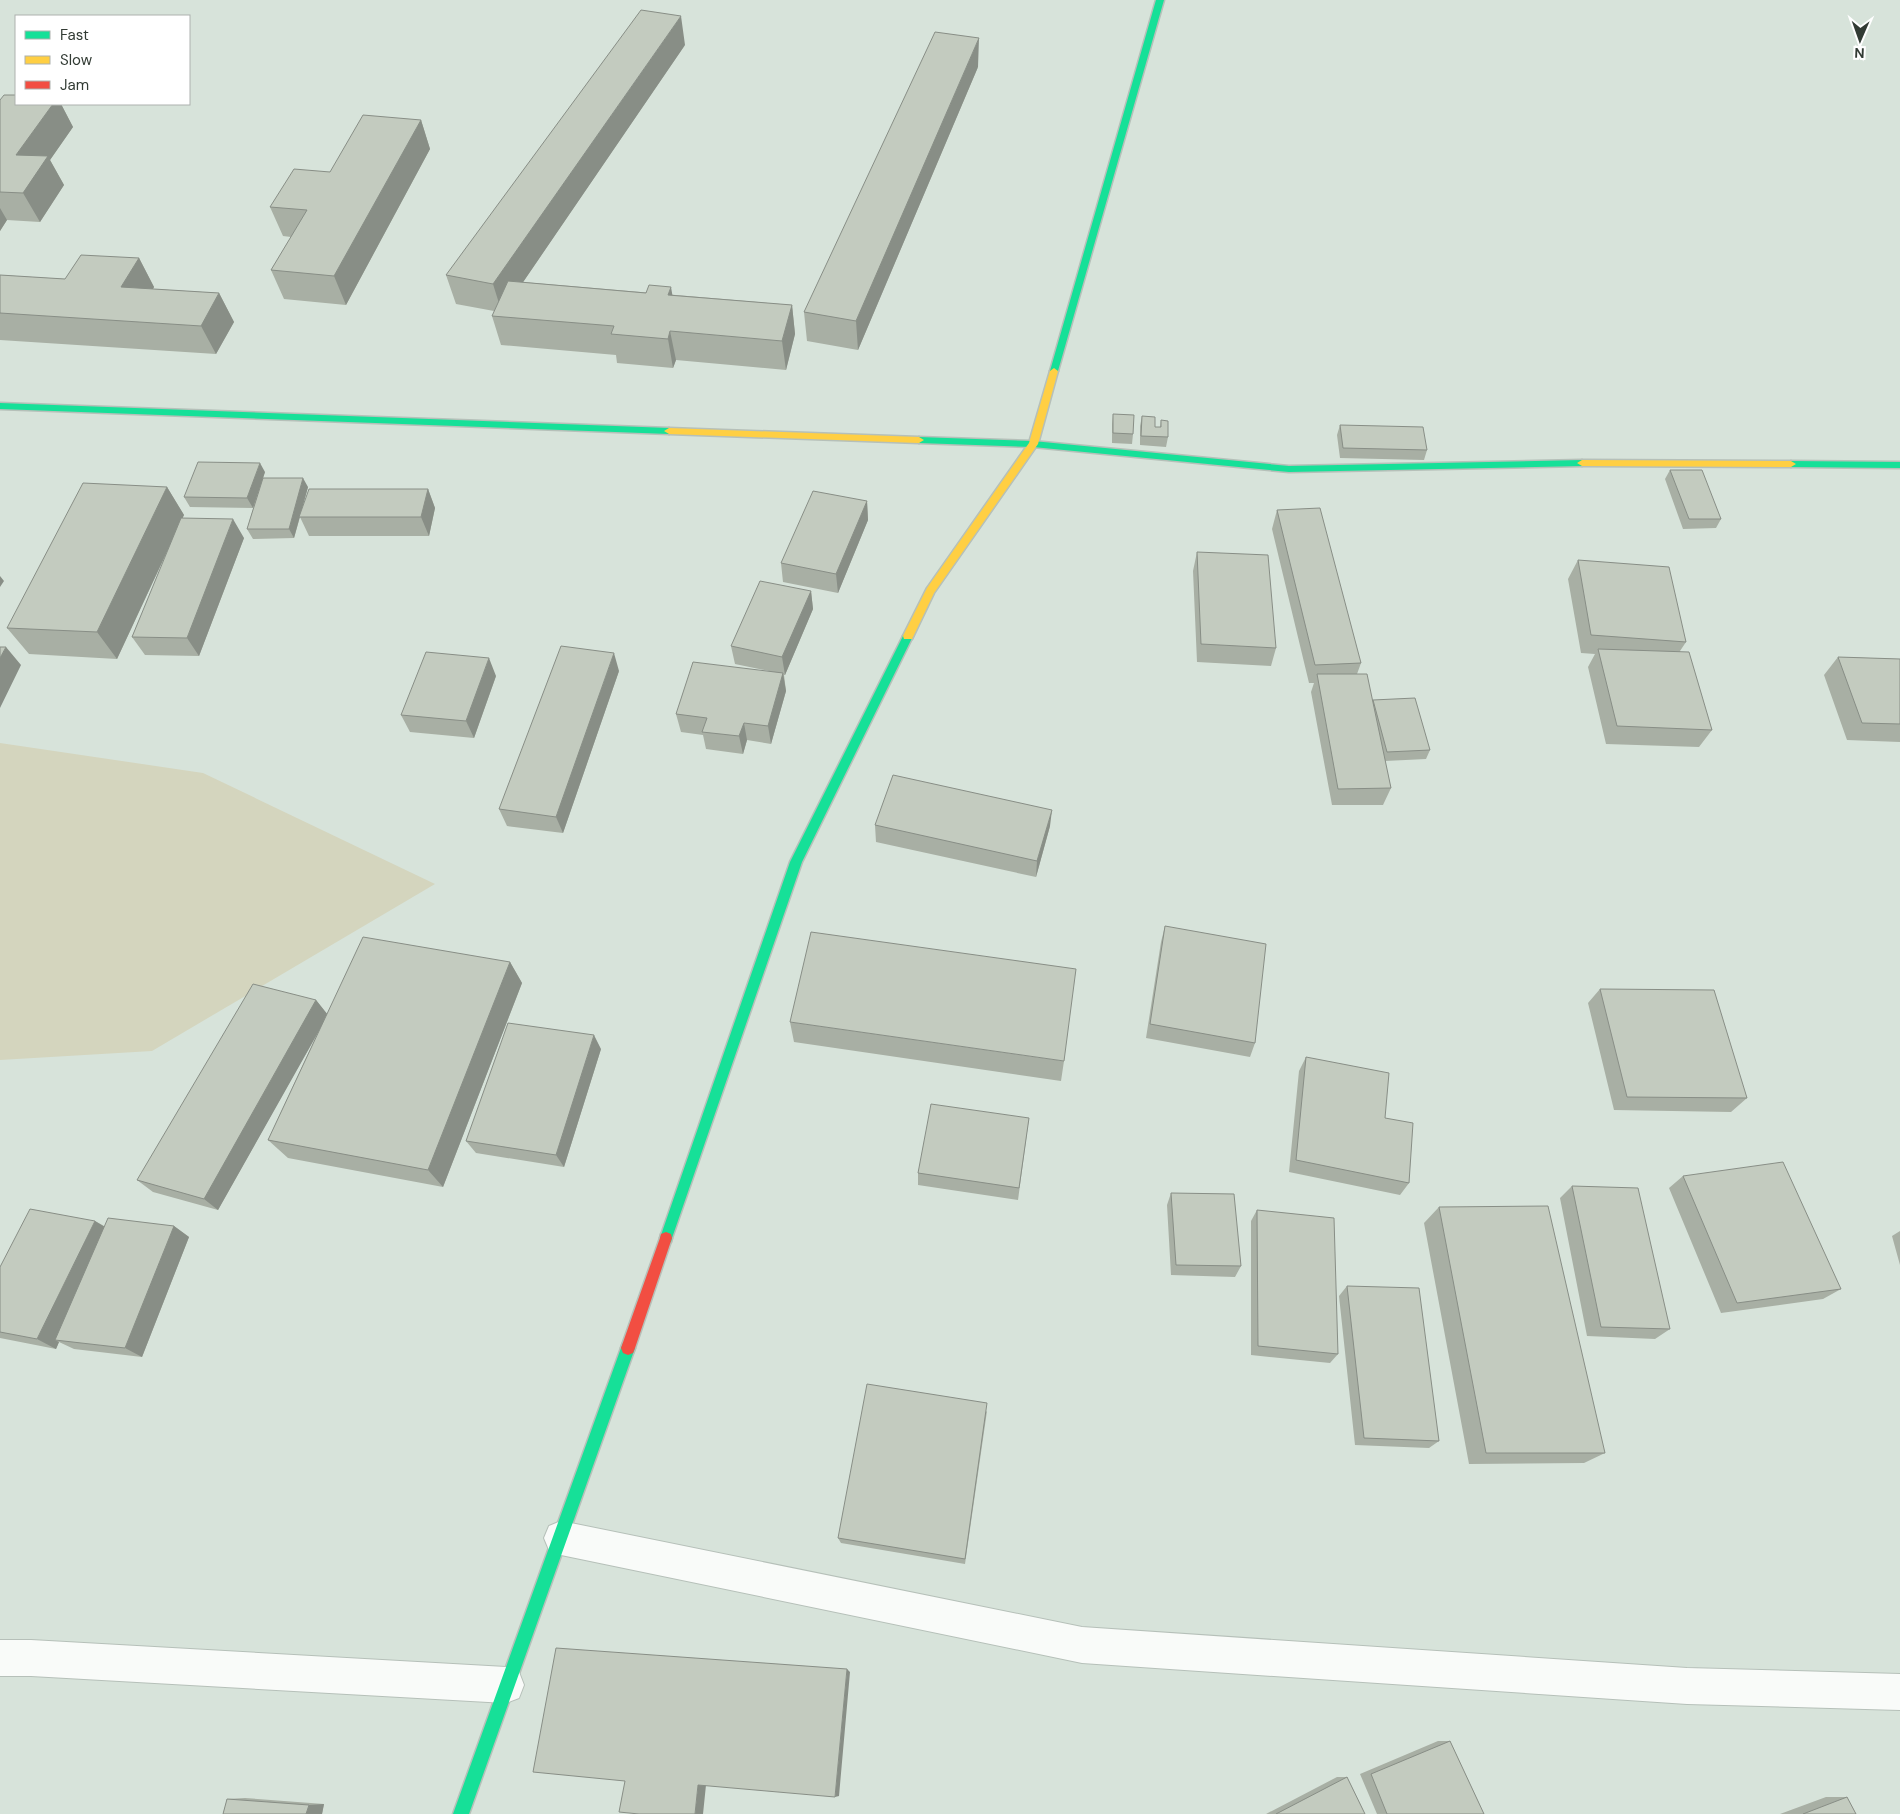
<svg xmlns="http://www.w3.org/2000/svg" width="1900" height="1814" viewBox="0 0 1900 1814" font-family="'DM Sans',sans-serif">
  <rect width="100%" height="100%" fill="#d7e3da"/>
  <path fill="#d4d5be" d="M0 743 203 773 435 884 152 1051 0 1060Z"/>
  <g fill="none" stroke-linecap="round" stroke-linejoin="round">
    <defs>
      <path id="street" d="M561 1521 1082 1627 1687 1668 1900 1674V1710L1687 1704 1082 1663 561 1555 549 1550 544 1538 549 1526Z
        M0 1640H31L506 1667 519 1672 524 1685 519 1698 506 1703 31 1676H0Z"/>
      <path id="fast" d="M1156 0H1164L1058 371 1054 374 1051 373 1050 371Z
        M0 403 669 428 674 431 669 434 0 409Z
        M919 437 1033 441 1289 466 1582 460 1587 463 1582 466 1289 472 1033 447 919 443 914 440Z
        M1791 461 1900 462V468L1791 467 1786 464Z
        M908 632 913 636 802 862 672 1238 671 1242 666 1244 661 1242 660 1238 790 862 903 636Z
        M628 1341 633 1343 635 1348 469 1814H453L621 1348 623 1343Z"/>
      <path id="slow" d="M1054 368 1058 371 1038 444 934 593 912 639H904L903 636 927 588 1029 443 1050 371Z
        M669 428 919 437 924 440 919 443 669 434 664 431Z
        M1582 460 1791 461 1796 464 1791 467 1582 466 1577 463Z"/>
      <path id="jam" d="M666 1232 671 1234 672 1238 635 1348 633 1353 628 1355 623 1353 621 1348 660 1238 661 1234Z"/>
    </defs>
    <use href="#street" stroke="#b6c0b9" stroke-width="2"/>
    <use href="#fast" stroke="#b6c0b9" stroke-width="3"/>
    <use href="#slow" stroke="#b6c0b9" stroke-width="3"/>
    <use href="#jam" stroke="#b6c0b9" stroke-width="3"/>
    <use href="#street" fill="#f9fbf9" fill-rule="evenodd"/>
    <use href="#fast" fill="#16e098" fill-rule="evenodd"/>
    <use href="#slow" fill="#ffcf43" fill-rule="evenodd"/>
    <use href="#jam" fill="#f24e42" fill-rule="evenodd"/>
  </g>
  <path fill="#a8afa4" d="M685 45 523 282 792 305 795 334 786 370 676 360 673 368 617 363 616 355 501 345 492 316 494 311 456 304 446 275Z
    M978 67 858 350 807 341 804 312Z
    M0 100 16 104H61L73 127 50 160 64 185 40 222 7 220 0 231Z
    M421 120 430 149 346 305 284 299 271 270 291 237 283 236 270 207 330 172Z
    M139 258 154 287 153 289 219 293 234 322 216 354 0 340V275L65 279Z
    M1113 414 1133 434 1132 444 1112 443V424Z
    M1142 416 1155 427H1160L1161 420 1168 437 1166 447 1140 445V426Z
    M1340 425 1427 450 1424 460 1340 458 1337 435Z
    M1670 470 1721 519 1716 528 1683 529 1665 479Z
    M265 472 263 478 308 487 301 513 428 489 435 508 429 536H309L300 517 294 538 253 539 247 529 261 483 253 508 190 507 184 497Z
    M167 487 184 515 182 518 244 538 199 656 145 655 132 637 174 537 117 659 29 654 7 628Z
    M867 501 868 520 838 593 783 582 781 563Z
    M1277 510 1361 663 1357 674 1372 701 1430 750 1426 759 1385 761 1391 788 1383 805H1332L1311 692 1314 683H1309L1272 529Z
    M1197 552 1276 648 1271 666 1197 662 1193 571Z
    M1578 560 1686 642 1680 651 1712 730 1699 747 1606 744 1588 667 1595 654 1581 653 1568 579Z
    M811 591 813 609 785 675H784L786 691 771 744 747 740 743 754 706 749 703 735 681 732 676 714 769 671 735 664 731 646Z
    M1838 657 1900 659V742L1847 740 1824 675Z
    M619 671 563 833 507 826 499 809Z
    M496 676 474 738 410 732 401 715Z
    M875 825 1050 826 1036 877 876 842Z
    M1165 926 1255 1043 1250 1057 1146 1038 1161 942Z
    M510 962 522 983 443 1187 288 1158 268 1140 320 1028 218 1210 153 1192 137 1180 316 1000 327 1014Z
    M1600 989 1747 1098 1731 1112 1614 1110 1588 1003Z
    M790 1022 1064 1061 1061 1081 794 1042Z
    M601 1049 564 1167 476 1153 466 1141Z
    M1306 1057 1385 1118 1409 1183 1400 1195 1289 1172 1299 1071Z
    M1029 1118 1018 1200 918 1185V1173Z
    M1683 1176 1841 1289 1823 1299 1721 1313 1669 1188Z
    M1572 1186 1670 1329 1655 1339 1587 1336 1560 1198Z
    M1171 1193 1241 1266 1235 1277 1171 1275 1167 1205Z
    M1439 1207 1605 1453 1584 1463 1469 1464 1424 1223Z
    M1257 1210 1338 1354 1330 1363 1251 1355V1221Z
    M95 1221 104 1226H174L189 1237 142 1357 74 1349 59 1342 56 1349 0 1338V1267Z
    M1900 1231V1265L1892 1236Z
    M1347 1286 1439 1441 1429 1448 1355 1445 1339 1296Z
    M987 1411 965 1564 841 1543 838 1538Z
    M1438 1741H1450L1484 1814H1377L1360 1774Z
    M1337 1777H1347L1365 1814H1266Z
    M1826 1797H1847L1856 1814H1780Z
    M245 1798 324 1804 322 1814H223L227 1799Z"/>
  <path fill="#888e86" d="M681 16 685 45 502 313 493 284Z
    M979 38 978 67 858 350 856 321Z
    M53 104H61L73 127 50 160 64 185 40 222 23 193 16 155Z
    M421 120 430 149 346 305 334 276Z
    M0 208 7 220 0 231Z
    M139 258 154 287 137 316 121 287Z
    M671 287 676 316 668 295Z
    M219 293 234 322 216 354 201 326Z
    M792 305 795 334 786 370 782 341Z
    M670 331 676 360 673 368 668 339Z
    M260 463 265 472 253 508 247 498Z
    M303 478 308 487 294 538 289 529Z
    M167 487 184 515 117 659 97 632Z
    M428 489 435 508 429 536 421 517Z
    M867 501 868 520 838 593 836 574Z
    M233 519 244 538 199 656 187 638Z
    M0 576 4 581 0 587Z
    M811 591 813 609 785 675 782 657Z
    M6 647 21 665 0 708V658Z
    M614 653 619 671 563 833 556 817Z
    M489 658 496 676 474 738 466 721Z
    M783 673 786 691 771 744 768 726Z
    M744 723 747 740 743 754 739 736Z
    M1052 810 1050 826 1036 877 1037 861Z
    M510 962 522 983 443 1187 428 1170Z
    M316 1000 328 1015 218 1210 204 1199Z
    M594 1035 601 1049 564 1167 556 1155Z
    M95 1221 113 1232 55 1340 59 1342 56 1349 37 1339Z
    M174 1226 189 1237 142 1357 125 1348Z
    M847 1669 850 1672 839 1796 835 1797Z
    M698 1785H706L703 1814H695Z
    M324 1804 322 1814H306L309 1805Z"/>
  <path fill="#c3cbbf" stroke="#888e86" d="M641 10 681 16 493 284 446 275Z
    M935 32 979 38 856 321 804 312Z
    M4 95H16V104H53L16 155 48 156 23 193 0 192V100Z
    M363 115 421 120 334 276 271 270 307 210 270 207 294 169 330 172Z
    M81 255 139 258 121 287 219 293 201 326 0 313V275L65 279Z
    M508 281 646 293 649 285 671 287 668 295 792 305 782 341 670 331 668 339 611 334 614 326 492 316Z
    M1113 414 1134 415 1133 434 1113 433Z
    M1142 416 1155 417V427H1161V420L1168 421V437L1141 436Z
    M1340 425 1423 427 1427 450 1343 448Z
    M198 462 260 463 247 498 184 497Z
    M1670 470H1702L1721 519H1689Z
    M263 478H303L289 529H247Z
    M83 483 167 487 97 632 7 628Z
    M309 489H428L421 517H299Z
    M813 491 867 501 836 574 781 563Z
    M1320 508 1361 663 1315 665 1277 510Z
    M181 518 233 519 187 638 132 637Z
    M1197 552 1268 555 1276 648 1201 644Z
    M1578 560 1669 567 1686 642 1591 635Z
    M760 581 811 591 782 657 731 646Z
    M561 646 614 653 556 817 499 809Z
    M0 647H6L0 658Z
    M1598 649 1689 652 1712 730 1617 726Z
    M426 652 489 658 466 721 401 715Z
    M1838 657 1900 659V724L1862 723Z
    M693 662 783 673 768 726 744 723 739 736 702 732 707 718 676 714Z
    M1317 674H1367L1391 788 1338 789Z
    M1415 698 1430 750 1387 752 1373 700Z
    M893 775 1052 810 1037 861 875 825Z
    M1165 926 1266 944 1255 1043 1150 1024Z
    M811 932 1076 969 1064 1061 790 1022Z
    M363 937 510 962 428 1170 268 1140Z
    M253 984 316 1000 204 1199 137 1180Z
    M1600 989 1714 990 1747 1098 1627 1097Z
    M508 1023 594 1035 556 1155 466 1141Z
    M1306 1057 1389 1073 1385 1118 1413 1123 1409 1183 1296 1160Z
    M931 1104 1029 1118 1019 1188 918 1173Z
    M1783 1162 1841 1289 1737 1303 1683 1176Z
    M1572 1186 1638 1188 1670 1329 1601 1327Z
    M1171 1193 1234 1194 1241 1266 1176 1265Z
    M1548 1206 1605 1453H1486L1439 1207Z
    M30 1209 95 1221 37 1339 0 1332V1267Z
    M1257 1210 1334 1218 1338 1354 1258 1346Z
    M108 1218 174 1226 125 1348 55 1340Z
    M1347 1286 1419 1288 1439 1441 1364 1438Z
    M867 1384 987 1403 965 1559 838 1538Z
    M556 1648 847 1669 835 1797 698 1785 695 1814H639L619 1812 625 1781 533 1772Z
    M1450 1741 1484 1814H1387L1371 1774Z
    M1347 1777 1365 1814H1276Z
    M1847 1797 1856 1814H1803Z
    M227 1799 309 1805 306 1814H223Z"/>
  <rect x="15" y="15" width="175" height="90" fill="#ffffff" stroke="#adb1ae"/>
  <rect x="25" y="31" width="25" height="8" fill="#16e098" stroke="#adb1ae"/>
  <text x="60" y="40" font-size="15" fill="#323b34">Fast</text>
  <rect x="25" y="56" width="25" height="8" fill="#ffcf43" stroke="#adb1ae"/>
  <text x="60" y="65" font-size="15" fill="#323b34">Slow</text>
  <rect x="25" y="81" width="25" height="8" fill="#f24e42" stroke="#adb1ae"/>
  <text x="60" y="90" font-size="15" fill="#323b34">Jam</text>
  <g transform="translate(1860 40) rotate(182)" stroke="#ffffff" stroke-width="4" paint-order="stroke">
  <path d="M0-4L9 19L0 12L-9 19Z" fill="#323b34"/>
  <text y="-8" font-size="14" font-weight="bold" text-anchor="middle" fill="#323b34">N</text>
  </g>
</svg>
